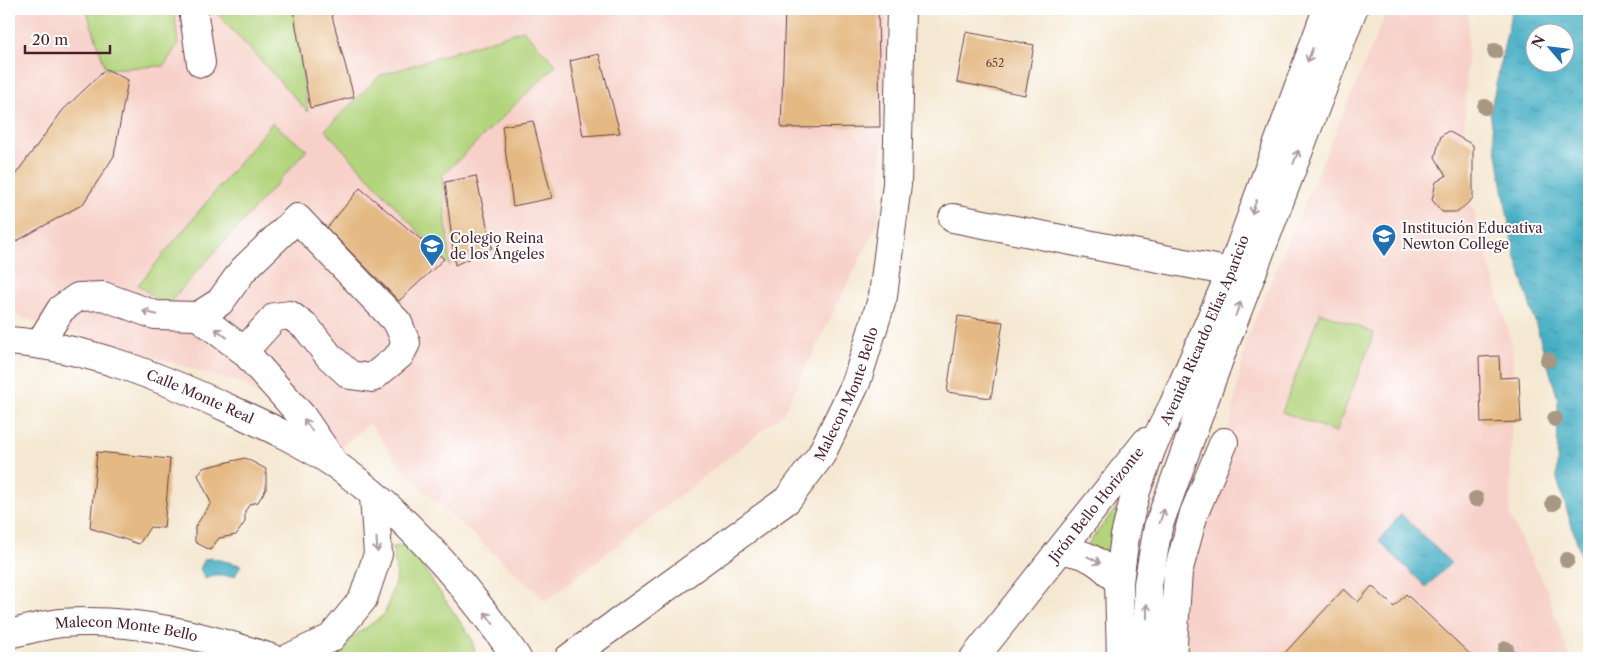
<svg xmlns="http://www.w3.org/2000/svg" width="1598" height="667" viewBox="0 0 1598 667" font-family="'Libre Caslon Text',serif">
  <defs>
    <pattern id="water-ripples" width="26" height="14" patternUnits="userSpaceOnUse" patternTransform="scale(1.25)"><rect width="26" height="14" fill="#45afc4"/><path d="M2 4q2-2 4 0t4 0M15 11q2-2 4 0t4 0" fill="none" stroke="#3c8e9f"/></pattern>
  </defs>
  <rect width="100%" height="100%" fill="#fff"/>
  <filter id="ink" filterUnits="userSpaceOnUse"><feTurbulence type="fractalNoise" baseFrequency=".02" numOctaves="2"/><feDisplacementMap in="SourceGraphic" scale="10" xChannelSelector="R" yChannelSelector="G"/><feConvolveMatrix kernelMatrix="1 2 1 2 8 2 1 2 1" color-interpolation-filters="sRGB"/></filter>
  <filter id="wash" filterUnits="userSpaceOnUse"><feTurbulence type="fractalNoise" baseFrequency=".0096" numOctaves="4" result="noise"/><feDisplacementMap in="SourceGraphic" scale="20" xChannelSelector="R" yChannelSelector="G"/><feGaussianBlur stdDeviation="1.12" result="paint"/><feColorMatrix in="noise" values="0 0 0 0 0 0 0 0 0 0 0 0 0 0 0 0 0 1.4 0 .05"/><feComposite in="paint" operator="in"/></filter>
  <g filter="url(#wash)">
    <rect width="100%" height="100%" fill="#f5e8d2"/>
    <path fill="#f7d1c9" d="M9 9H887L879 220 783 414 546 601 406 474 370 423 336 451 244 384 9 314Z
      M1388 9H1469L1463 174 1513 347 1510 517 1546 588 1570 658H1173L1204 490 1231 421 1246 340Z"/>
    <path fill="#b2d47c" stroke="#7e7a54" d="M86 9H174L178 44 164 66 106 69Z
      M213 9H293L308 112Z
      M523 30 556 65 442 176 450 266 325 130 379 76Z
      M272 123 307 150 166 306 138 285Z
      M1320 312 1374 333 1336 432 1282 412Z
      M1123 499 1113 561 1088 544Z
      M408 545 471 638 477 658H343L340 655 352 638 385 614 397 575 392 547Z"/>
    <path fill="url(#water-ripples)" stroke="#486778" fill-rule="evenodd" d="M1512 9H1589V580L1557 479 1558 399 1513 248 1490 113ZM1536 32H1566V62H1536Z
      M1401 514 1451 563 1426 587 1379 541Z
      M211 558 241 565 235 576H212L205 579 200 568 205 559Z"/>
    <g id="blocks">
      <path fill="#e5b984" d="M293 9H330L354 97 310 108Z
        M785 9H878L880 127 781 128Z
        M966 32 1034 45 1025 95 957 82Z
        M599 54 620 133 583 136 570 61Z
        M106 69 128 80 114 156 83 204 15 242 9 239V183L63 110Z
        M533 121 552 198 513 206 502 126Z
        M1448 131 1473 145V198L1458 212H1442L1432 200 1436 182 1446 176 1435 157 1441 136Z
        M476 176 492 248 455 265 445 182Z
        M360 188 444 259 399 301 327 228Z
        M958 316 1003 322 991 398 947 392Z
        M1499 356 1500 378 1519 377 1521 422 1481 423 1479 357Z
        M97 452 170 459 164 528 150 527 139 544 90 528Z
        M245 458 266 469V489L258 502 250 504 245 511V522L236 535 219 538 210 550 195 542V527L211 503 198 475 203 468Z
        M1372 586 1394 607 1406 594 1474 658H1280L1344 589 1358 602Z"/>
    </g>
  </g>
  <g filter="url(#ink)">
    <use href="#blocks" fill-opacity="0" stroke="#643d44" stroke-width="1"/>
    <g fill="none" stroke-linecap="round" stroke-linejoin="round">
      <defs>
        <g id="minor">
          <path d="M193 9 201 63"/>
          <path d="M953 218 1231 272"/>
          <path d="M198 316 244 351 301 415 332 460"/>
          <path id="s1" d="M9 341C88 347 160 377 232 410 267 426 304 443 336 465 406 514 469 589 517 658"/>
          <path d="M40 343 61 309 78 297 103 296 155 315 198 316 220 302 243 270 297 218 398 323 406 343 400 355 372 378 350 375 329 356 307 328 290 315 275 317 244 351"/>
          <path d="M1062 550C1089 554 1100 562 1119 582"/>
          <path id="s2" d="M9 634C26 630 44 625 61 623 133 617 203 636 271 658"/>
          <path d="M289 658 331 638 363 599 378 554 374 496"/>
          <path id="s3" d="M569 658 787 500 821 455 856 383 883 296 897 184 901 9"/>
          <path id="s4" d="M974 658 1146 442"/>
          <path id="s5" d="M1121 658 1119 582 1125 536 1136 491 1152 447 1173 406 1231 272 1327 9"/>
          <path d="M1148 658V584L1158 527 1221 354 1353 9"/>
          <path d="M1172 658 1178 572 1194 513 1224 442"/>
        </g>
      </defs>
      <use href="#minor" stroke="#643d44" stroke-width="30"/>
      <use href="#minor" stroke="#fff" stroke-width="28"/>
    </g>
    <g fill="#a89783">
      <circle cx="1495" cy="51" r="8"/>
      <circle cx="1485" cy="107" r="8"/>
      <circle cx="1548" cy="360" r="8"/>
      <circle cx="1555" cy="419" r="8"/>
      <circle cx="1476" cy="499" r="8"/>
      <circle cx="1553" cy="503" r="8"/>
      <circle cx="1567" cy="560" r="8"/>
      <circle cx="1506" cy="649" r="8"/>
    </g>
    <defs><path id="oneway-shaft" d="M-6 0H5M1.5-3L5.5 0L1.5 3" fill="none" stroke-width="1.6" stroke-linecap="round" stroke-linejoin="round" transform="scale(1.25)"/></defs>
    <g stroke="#ae9aa0">
      <use href="#oneway-shaft" transform="translate(1310 55) rotate(110)"/>
      <use href="#oneway-shaft" transform="translate(1296 157) rotate(-69)"/>
      <use href="#oneway-shaft" transform="translate(1254 207) rotate(110)"/>
      <use href="#oneway-shaft" transform="translate(1238 309) rotate(-69)"/>
      <use href="#oneway-shaft" transform="translate(150 313) rotate(-167)"/>
      <use href="#oneway-shaft" transform="translate(221 333) rotate(-142)"/>
      <use href="#oneway-shaft" transform="translate(308 425) rotate(-124)"/>
      <use href="#oneway-shaft" transform="translate(1162 516) rotate(-71)"/>
      <use href="#oneway-shaft" transform="translate(377 545) rotate(86)"/>
      <use href="#oneway-shaft" transform="translate(1094 560) rotate(28)"/>
      <use href="#oneway-shaft" transform="translate(1147 611) rotate(-90)"/>
      <use href="#oneway-shaft" transform="translate(489 618) rotate(-126)"/>
    </g>
  </g>
  <defs>
    <symbol id="school-pin" viewBox="-11 -11 22 30"><path d="M0 17L-7.5 6A9.5 9.5 0 1 1 7.5 6Z" fill="#1f6fb2" stroke="#fff"/><path d="M0-5L7-2L0 1L-7-2ZM-4 1L0 2.5L4 1V4Q0 6-4 4Z" fill="#fff"/></symbol>
  </defs>
  <g fill-rule="evenodd">
    <use href="#school-pin" x="1370" y="222" width="28" height="38"/>
    <use href="#school-pin" x="418" y="232" width="28" height="38"/>
  </g>
  <g text-anchor="middle" dominant-baseline="central" stroke-width="4" stroke-linejoin="round" paint-order="stroke">
    <g font-size="11" fill="#714641">
      <text x="995" y="63">652</text>
    </g>
    <g font-size="14" fill="#4a1f2b" stroke="#fff" text-anchor="start">
      <text x="1402" y="228">Institución Educativa<tspan x="1402" dy="16">Newton College</tspan></text>
      <text x="450" y="238">Colegio Reina<tspan x="450" dy="16">de los Ángeles</tspan></text>
    </g>
    <g font-size="14" fill="#4a1f2b" stroke="#fff">
      <text stroke="none"><textPath href="#s5" startOffset="344">Avenida Ricardo Elías Aparicio</textPath></text>
      <text stroke="none"><textPath href="#s3" startOffset="392">Malecon Monte Bello</textPath></text>
      <text stroke="none"><textPath href="#s1" startOffset="200">Calle Monte Real</textPath></text>
      <text stroke="none"><textPath href="#s4" startOffset="196">Jirón Bello Horizonte</textPath></text>
      <text stroke="none"><textPath href="#s2" startOffset="119">Malecon Monte Bello</textPath></text>
    </g>
  </g>
  <rect width="1598" height="667" fill="none" stroke="#fff" stroke-width="30"/>
  <g transform="translate(1550 48) rotate(298)"><circle r="24" fill="#ffffff" stroke="#b7a5aa"/>
  <path d="M0-4L9 19L0 12L-9 19Z" fill="#1f6fb2"/>
  <text y="-8" font-size="14" font-weight="bold" text-anchor="middle" fill="#4a1f2b">N</text>
  </g>
  <path d="M25 45v8h85v-8" fill="none" stroke="#4a1f2b" stroke-width="2.5"/>
  <text x="32" y="45" font-size="15" fill="#4a1f2b" stroke="#ffffff" stroke-width="4" paint-order="stroke">20 m</text>
</svg>
